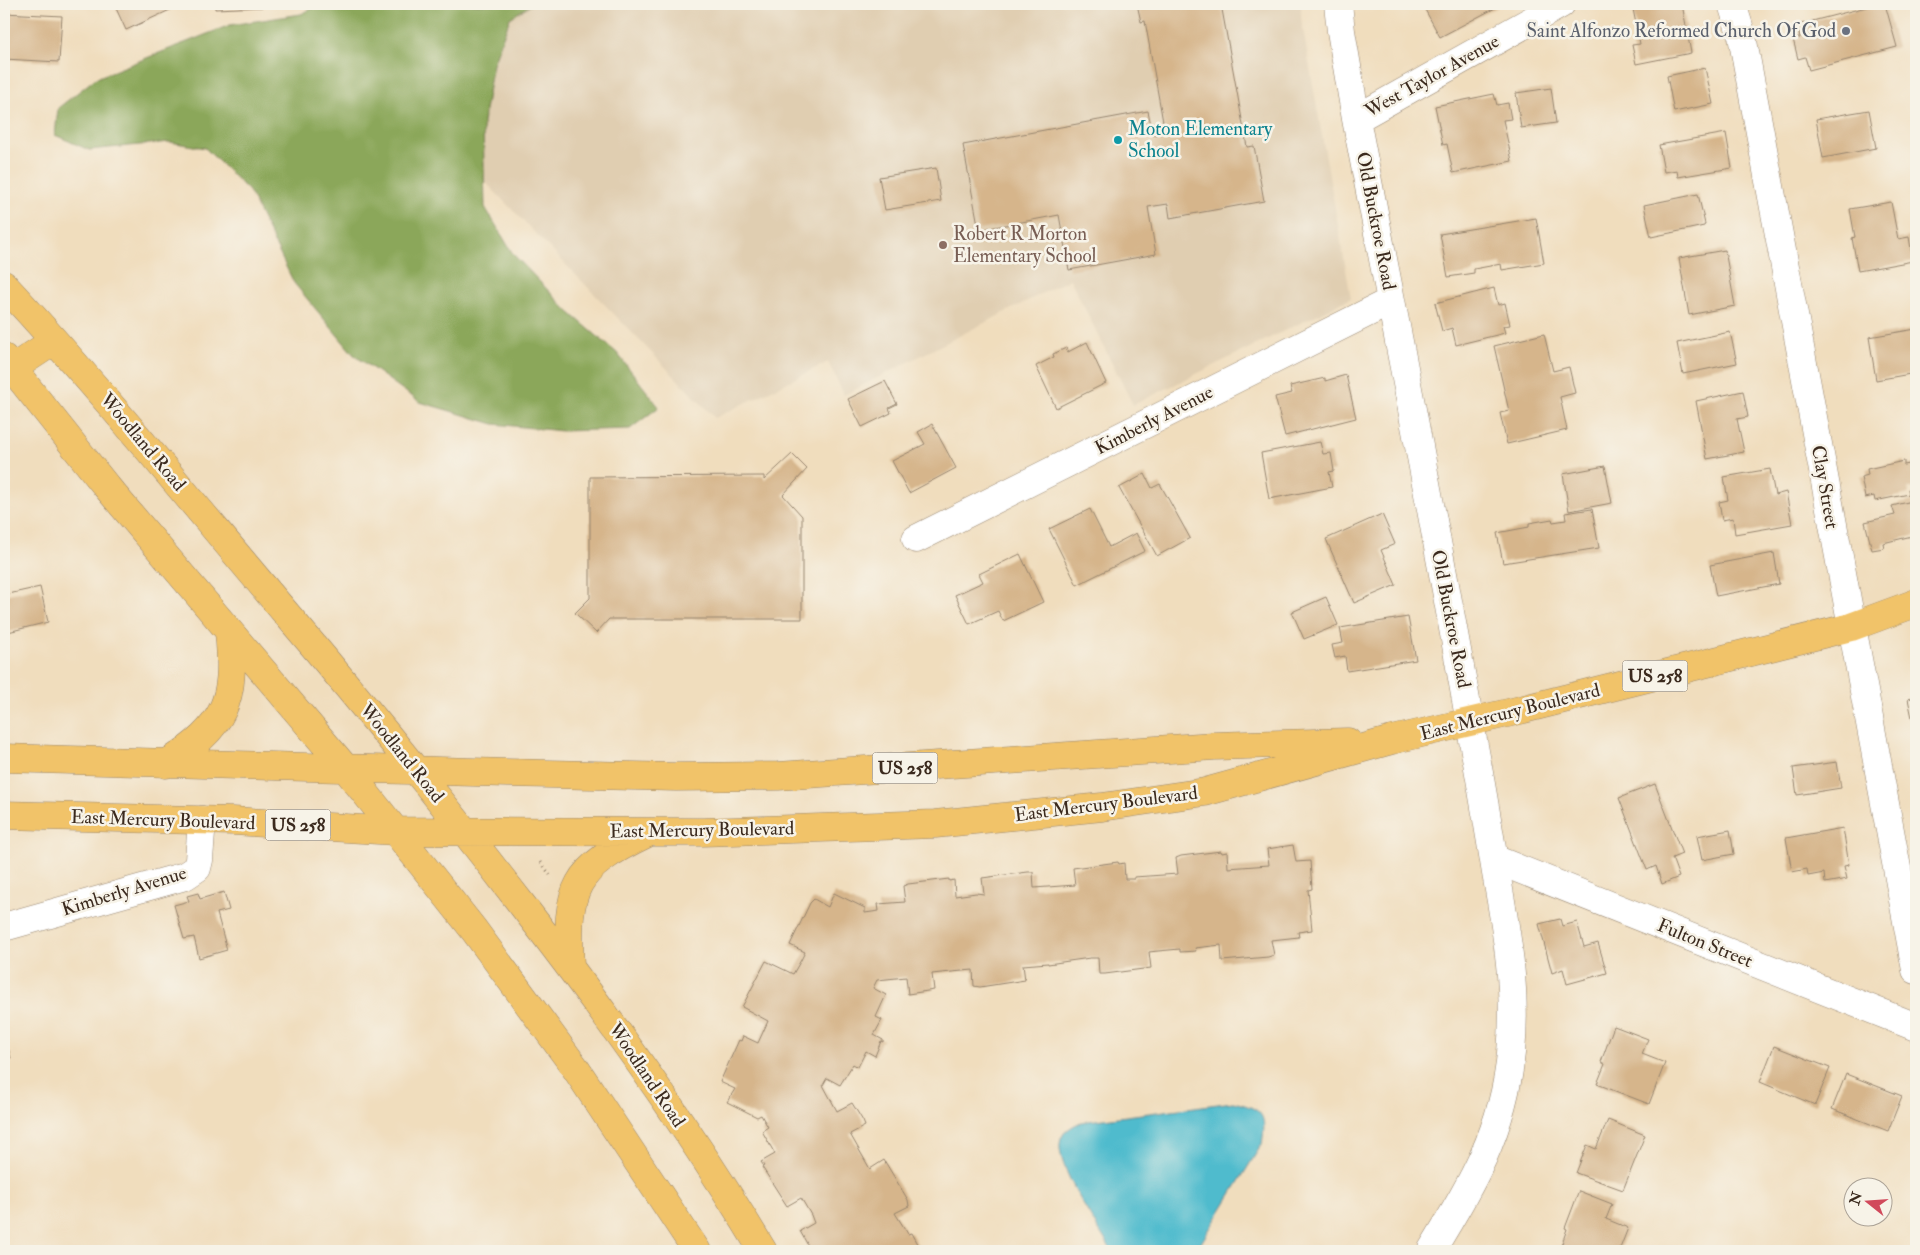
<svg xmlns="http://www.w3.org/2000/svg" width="1920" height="1255" viewBox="0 0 1920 1255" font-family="'IM FELL Double Pica',serif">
  <rect width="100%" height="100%" fill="#f7f3e8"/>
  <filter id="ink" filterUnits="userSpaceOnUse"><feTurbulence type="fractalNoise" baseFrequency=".02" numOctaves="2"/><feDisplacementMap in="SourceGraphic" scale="10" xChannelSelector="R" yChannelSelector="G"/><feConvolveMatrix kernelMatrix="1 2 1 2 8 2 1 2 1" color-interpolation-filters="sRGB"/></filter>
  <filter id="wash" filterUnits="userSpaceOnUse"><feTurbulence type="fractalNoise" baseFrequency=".0096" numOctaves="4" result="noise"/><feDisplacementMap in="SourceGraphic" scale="20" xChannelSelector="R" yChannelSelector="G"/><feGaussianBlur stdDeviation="1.12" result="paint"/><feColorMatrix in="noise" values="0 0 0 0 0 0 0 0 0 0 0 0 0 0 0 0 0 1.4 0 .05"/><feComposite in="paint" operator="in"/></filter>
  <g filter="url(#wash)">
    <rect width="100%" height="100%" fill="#f0ddbd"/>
    <path fill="#e0ceb1" d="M409 4H1301V18L1351 298 1133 405 1070 279 844 395 828 362 715 418 393 87Z"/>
    <path fill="#8ba75a" stroke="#63683c" d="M322 4H532L510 18 493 64 483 122 485 207 513 254 569 312 617 353 659 407 630 429 562 431 494 424 420 402 354 355 294 283 249 191 205 148 170 142 89 150 55 135 58 108 96 78 230 25 301 14Z"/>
    <path fill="#50bbcd" stroke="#467276" d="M1233 1102C1263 1109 1267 1114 1262 1144L1196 1251H1112C1099 1229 1052 1162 1061 1139 1064 1130 1073 1126 1081 1122Z"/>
    <g id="blocks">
      <path fill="#d6b58b" d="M114 4H183L126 30Z
        M215 4H264V7L215 9Z
        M1137 4H1221L1247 147 1254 146 1264 201 1170 218 1168 204 1148 207 1156 254 1069 270 1059 215 979 230 963 145 1148 111 1153 135 1165 133 1145 21 1141 22Z
        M1422 4H1495L1497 7 1440 37Z
        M1632 4H1682L1691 53 1636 64 1632 45 1640 44Z
        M1878 4H1885L1897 47 1809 70 1805 57 1798 59 1793 39 1800 38 1797 25Z
        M4 13 62 16 59 62 4 59Z
        M1705 68 1713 104 1674 112 1667 76Z
        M1551 88 1556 123 1521 128 1516 93Z
        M1494 94 1497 105 1508 103 1511 119 1503 120 1512 161 1453 173 1447 144 1443 145 1435 106Z
        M1869 110 1876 148 1823 158 1816 119Z
        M1726 133 1732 168 1678 177 1677 170 1664 172 1659 145Z
        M936 168 941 201 885 210 879 177Z
        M1698 194 1705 224 1704 226 1651 237 1644 205Z
        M1891 202 1898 239 1909 237 1913 261 1858 271 1852 238 1855 237 1850 209Z
        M1536 218 1544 263 1502 270 1501 264 1474 269V273L1448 277 1440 234Z
        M1725 250 1735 306 1689 315 1679 258Z
        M1494 288 1498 305 1505 303 1510 325 1503 326 1505 333 1456 345 1452 328 1442 331 1435 303Z
        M1916 329V373L1876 380 1869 337Z
        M1730 332 1737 363 1683 374 1677 343Z
        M1544 334 1553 371 1569 367 1575 393 1560 397 1567 430 1507 444 1500 413 1509 411 1494 346Z
        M1087 342 1106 383 1056 408 1036 366 1054 357 1053 354 1066 348 1068 352Z
        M1346 375 1356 418 1285 436 1275 397 1292 393 1290 386 1325 378V381Z
        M885 381 897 404 889 408 891 413 862 427 848 399Z
        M1743 391 1748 417 1737 419 1744 452 1707 459 1696 401Z
        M932 424 956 468 909 493 892 461 925 444 918 432Z
        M1320 442 1323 454 1331 453 1334 471 1329 472 1332 487 1269 499 1261 453Z
        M792 454 807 469 783 495 802 516V619H609L596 633 575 613 590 598V477L764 476V480Z
        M1904 461V465L1915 463 1916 488 1908 489 1909 494 1875 501 1874 496 1865 498 1861 477 1868 475 1867 469Z
        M1605 466 1612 503 1569 511 1563 474Z
        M1770 469 1775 495 1786 492 1792 524 1735 534 1733 518 1722 520 1719 502 1728 500 1724 477Z
        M1145 474 1152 488 1160 484 1190 538 1157 556 1119 488Z
        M1916 500V535L1883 543 1884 548 1872 550 1865 522 1895 515 1892 506Z
        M1090 509 1109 547 1136 533 1145 551 1077 585 1049 529Z
        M1592 509 1599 548 1503 563 1497 533 1529 527V523L1552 519 1553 522 1566 520 1565 513Z
        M1382 514 1395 544 1381 550 1396 585 1354 603 1326 539Z
        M1774 553 1779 584 1716 596 1710 565Z
        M1020 554 1043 602 1003 621 998 611 969 624 955 595 983 582 979 574Z
        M40 587 48 622 4 633V595Z
        M1326 597 1338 625 1304 639 1292 612Z
        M1408 617 1416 660 1347 671 1345 656 1335 658 1332 645 1343 643 1340 628Z
        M1916 697V726L1914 727 1908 699Z
        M1837 762 1841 788 1797 795 1793 768Z
        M1655 784 1682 854 1672 858 1679 877 1662 884 1656 866 1647 870 1619 798Z
        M1843 828 1849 865 1844 866 1847 879 1825 883 1824 873 1808 876 1807 869 1792 872 1786 838Z
        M1730 830 1734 854 1702 860 1697 836Z
        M1293 845 1296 862 1310 861 1312 889 1308 890 1312 930 1298 932 1299 937 1271 940 1274 955 1268 957 1222 961 1221 945 1195 948 1196 951 1180 952V949L1158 951 1149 952 1151 968 1105 974H1099L1098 958H1090L1048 964V963L1023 965 1025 980 980 987 974 986 973 970 941 973 932 974 934 990 908 994 906 977 877 980 873 988 886 995 876 1017 882 1020 874 1035 883 1040V1042L881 1041 875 1056 866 1051 858 1067 853 1064 840 1085 827 1078 823 1085 837 1111 852 1103 863 1121 865 1126 850 1134 870 1169 884 1160 908 1200 909 1206 895 1213 908 1234 911 1233 921 1251H811L800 1231 814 1223 811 1215 801 1198 787 1206 762 1167 764 1166 761 1162 775 1154 762 1131 768 1127 761 1115 757 1117 727 1102 735 1089 720 1082 739 1040 741 1041 743 1036 758 1043 768 1021 742 1007 766 961 793 974 801 960 805 952 790 945 810 903 814 899 828 907 834 893 865 908V913L879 911 878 904 905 902 903 886 908 884 949 879V881L954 880 955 896 976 893 984 894 982 878 1028 872H1033L1034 888 1075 885 1073 868 1118 862 1119 864 1124 863 1125 879H1134V877L1178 874 1176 858 1181 856 1221 851 1222 853 1227 852 1228 868 1269 865 1267 849Z
        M224 892 229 910 217 913 227 950 199 958 194 937 184 939 174 905 189 901 187 896 198 893 200 899Z
        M1560 919 1562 926 1577 922 1584 947 1598 943 1607 973 1567 984 1563 969 1552 973 1539 924Z
        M1614 1026 1648 1039 1642 1054 1665 1063 1649 1104 1597 1084 1605 1064 1601 1062Z
        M4 1035 11 1058 4 1060Z
        M1774 1046 1830 1068 1815 1105 1760 1082Z
        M1846 1074 1902 1096 1888 1131 1832 1109Z
        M1608 1120 1645 1135 1623 1190 1576 1173 1587 1145 1596 1149Z
        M1579 1191 1612 1204 1606 1219 1628 1228 1619 1251H1566L1560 1249 1567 1229 1565 1228Z"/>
    </g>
  </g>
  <g filter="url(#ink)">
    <use href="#blocks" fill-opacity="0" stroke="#96846e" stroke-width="1"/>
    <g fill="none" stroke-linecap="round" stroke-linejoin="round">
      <defs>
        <path id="minor" d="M1338 4 1341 31 1356 119C1396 328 1438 537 1474 746 1482 788 1489 830 1496 873 1507 933 1517 992 1511 1053 1504 1130 1471 1186 1431 1251
          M1732 4 1742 36 1916 970
          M1356 119 1561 4
          M916 539 1391 301
          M1494 859 1916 1027
          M4 927 185 876 197 868 199 860 202 820"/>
        <path id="major" d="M4 285C103 392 195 506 290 618 370 712 447 808 523 906 609 1017 691 1131 763 1251
          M4 358 106 486 347 770 474 930 574 1066 697 1251
          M13 368 54 341
          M4 758 507 773 676 777 778 776 1214 746 1348 742
          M166 764C226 726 236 701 229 632
          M4 815 233 821 395 831 702 832 935 824 1102 807 1205 792 1392 740 1512 712 1851 627 1916 603
          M570 967C566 887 573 869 646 834"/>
      </defs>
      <use href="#minor" stroke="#96846e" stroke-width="29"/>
      <use href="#major" stroke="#96846e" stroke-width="29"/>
      <path stroke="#96846e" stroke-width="3" stroke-dasharray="1 4" stroke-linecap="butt" d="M541 862 550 875"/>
      <use href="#minor" stroke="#fff" stroke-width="28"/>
      <use href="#major" stroke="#f1c369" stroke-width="28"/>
    </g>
  </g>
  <circle fill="#6b7280" stroke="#f7f3e8" stroke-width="2" cx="1846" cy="31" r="5"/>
  <circle fill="#0f9aa8" stroke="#f7f3e8" stroke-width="2" cx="1118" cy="140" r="5"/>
  <circle fill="#8d6e63" stroke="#f7f3e8" stroke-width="2" cx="943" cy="245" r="5"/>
  <g text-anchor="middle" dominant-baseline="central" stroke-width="5" stroke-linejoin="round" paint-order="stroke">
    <g fill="#f7f3e8" stroke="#73665b" stroke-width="1">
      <rect x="1622.5" y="660.5" width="65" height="31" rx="4"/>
      <rect x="872.5" y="752.5" width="65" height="31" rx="4"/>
      <rect x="265.5" y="809.5" width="65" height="31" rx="4"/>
    </g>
    <g font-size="18" font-weight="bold" fill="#3b2a1e">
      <text x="1655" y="676">US 258</text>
      <text x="905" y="768">US 258</text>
      <text x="298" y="825">US 258</text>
    </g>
    <g font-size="19" fill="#5b616d" stroke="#f7f3e8" text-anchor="end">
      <text x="1836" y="31">Saint Alfonzo Reformed Church Of God</text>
    </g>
    <g font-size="19" fill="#3b2a1e" stroke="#f7f3e8">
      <text transform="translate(1432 76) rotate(-29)">West Taylor Avenue</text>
      <text transform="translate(1376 221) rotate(79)">Old Buckroe Road</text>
      <text transform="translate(1154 420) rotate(-27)">Kimberly Avenue</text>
      <text transform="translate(143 442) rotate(50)">Woodland Road</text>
      <text transform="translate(1825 487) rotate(80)">Clay Street</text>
      <text transform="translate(1451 619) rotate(79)">Old Buckroe Road</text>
      <text transform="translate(1510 712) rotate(-14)">East Mercury Boulevard</text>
      <text transform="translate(402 753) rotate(51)">Woodland Road</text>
      <text transform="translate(1106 804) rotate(-7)">East Mercury Boulevard</text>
      <text transform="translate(163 820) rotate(2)">East Mercury Boulevard</text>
      <text transform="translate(702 830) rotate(-1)">East Mercury Boulevard</text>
      <text transform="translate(124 891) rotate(-17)">Kimberly Avenue</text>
      <text transform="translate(1705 943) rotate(22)">Fulton Street</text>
      <text transform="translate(647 1075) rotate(56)">Woodland Road</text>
    </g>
    <g font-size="19" fill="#0d838f" stroke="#f7f3e8" text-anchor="start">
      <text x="1128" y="129">Moton Elementary<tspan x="1128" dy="22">School</tspan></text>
    </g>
    <g font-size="19" fill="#785e54" stroke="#f7f3e8" text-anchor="start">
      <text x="953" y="234">Robert R Morton<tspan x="953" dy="22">Elementary School</tspan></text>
    </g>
  </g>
  <rect width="1920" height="1255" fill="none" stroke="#f7f3e8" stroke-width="20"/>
  <g transform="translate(1868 1202) rotate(287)"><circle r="24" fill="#f7f3e8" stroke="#aca397"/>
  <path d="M0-4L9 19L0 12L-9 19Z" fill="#d1495b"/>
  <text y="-8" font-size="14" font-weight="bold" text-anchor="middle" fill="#3b2a1e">N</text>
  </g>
</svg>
